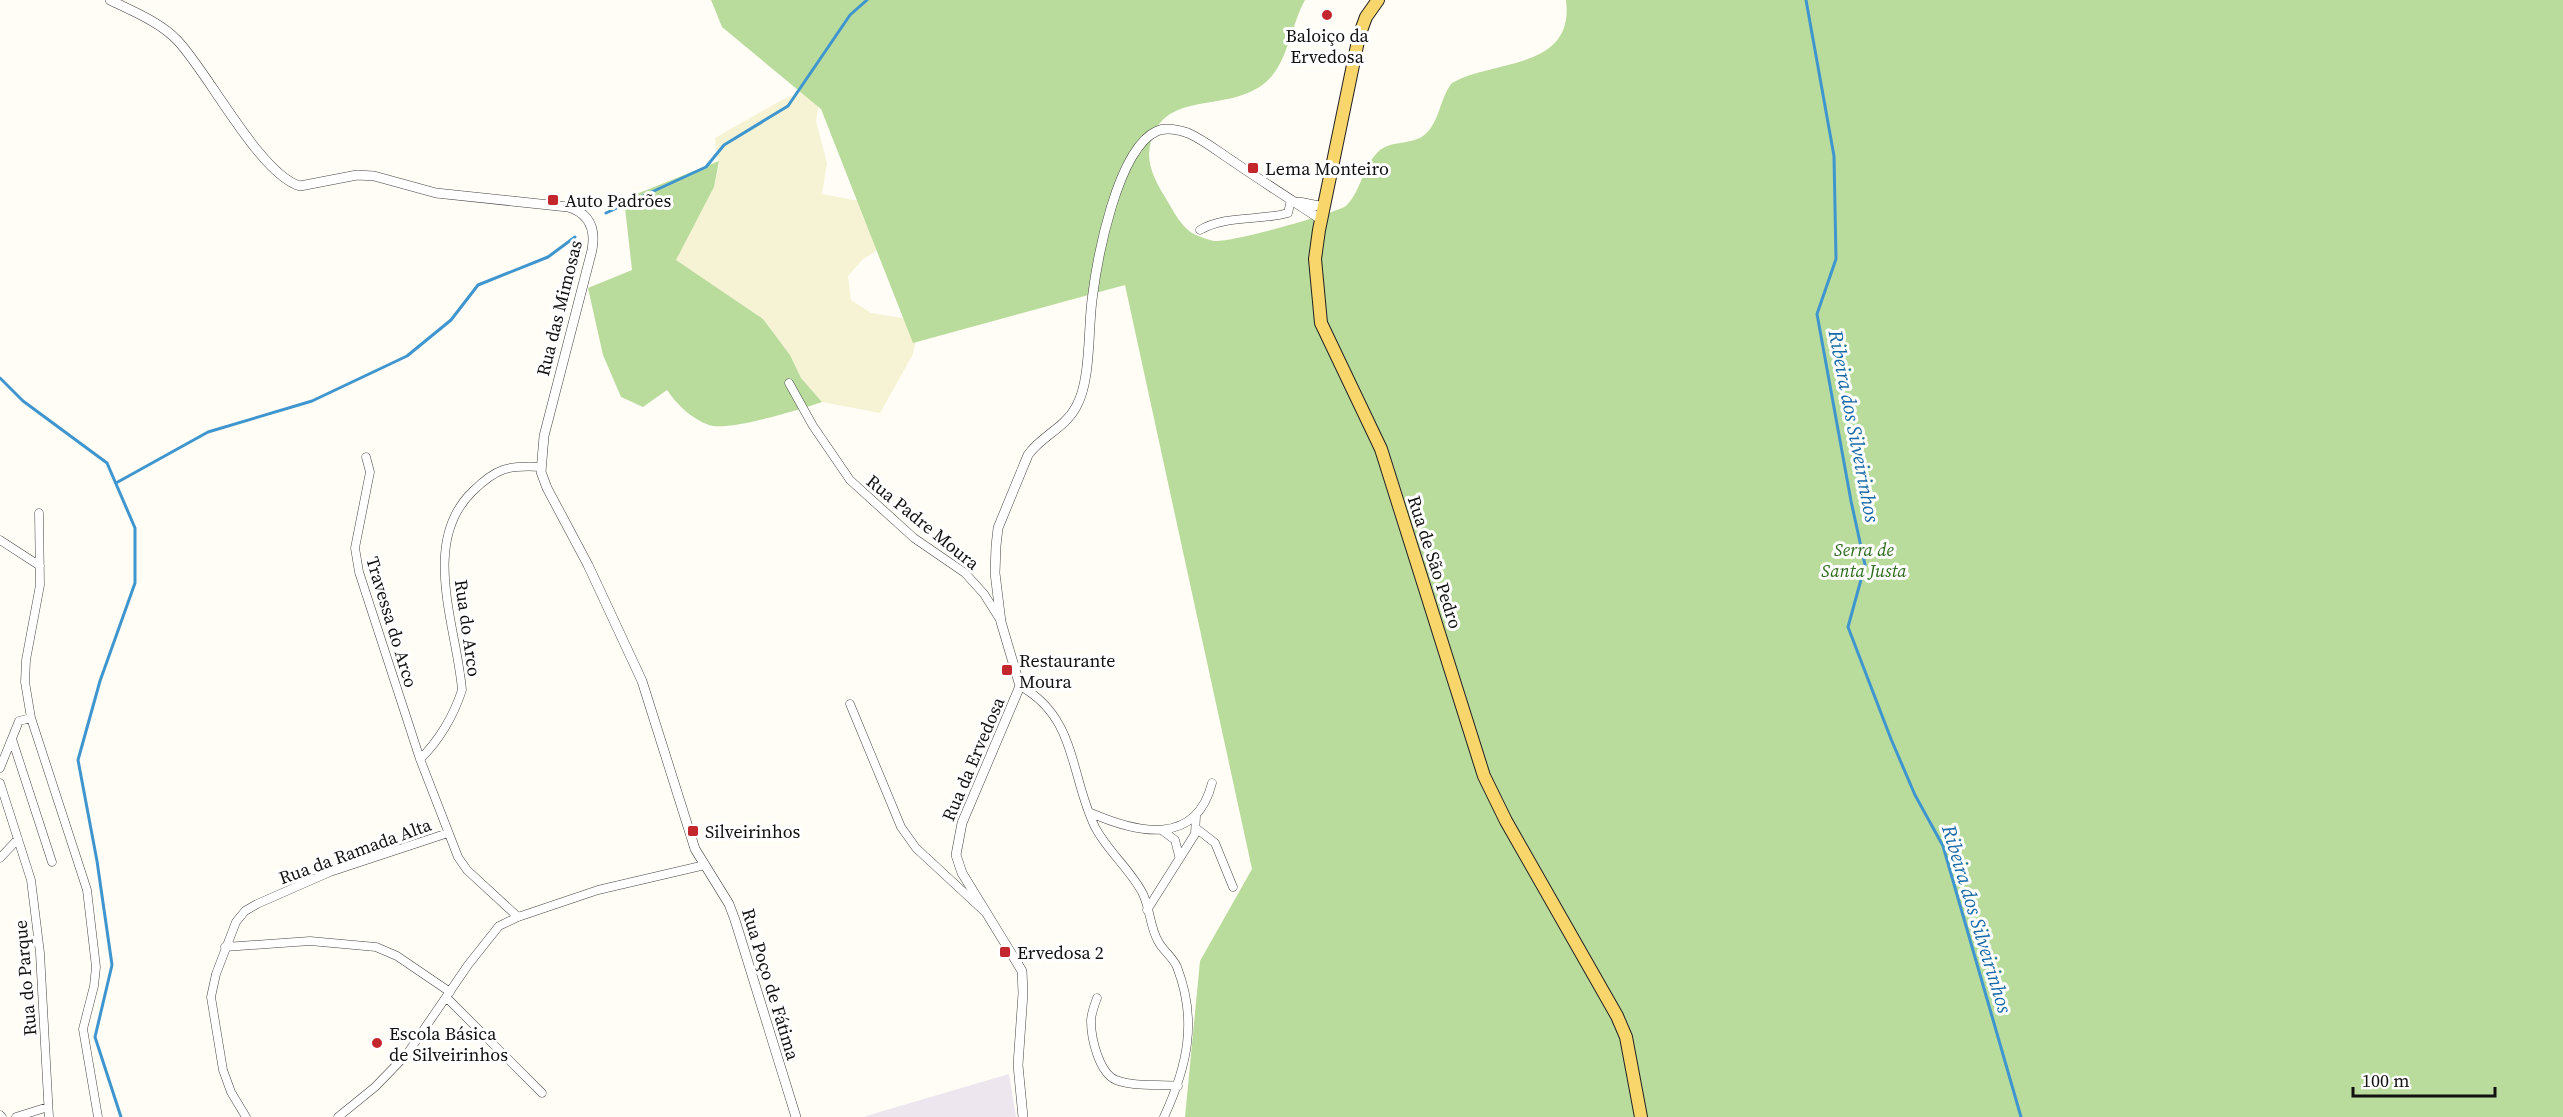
<svg xmlns="http://www.w3.org/2000/svg" width="2563" height="1117" viewBox="0 0 2563 1117" font-family="'Source Serif 4',serif">
  <rect width="100%" height="100%" fill="#fffdf5"/>
  <path fill="#eee6ef" d="M1009 1074 1016 1117H864L876 1113Z"/>
  <path fill="#f6f3d4" d="M823 81 816 121 827 163 822 194 859 201 887 244 862 260 848 276 851 300 871 313 922 321 912 356 880 413 822 402 801 378 790 355 763 319 675 260 714 187 719 165 715 138 780 101Z"/>
  <path fill="#b9dc9c" d="M711 0H1305C1291 25 1288 63 1266 82 1228 115 1162 87 1150 146 1146 164 1156 182 1165 197 1173 210 1182 229 1196 235 1201 237 1209 240 1214 241 1230 243 1330 215 1346 206 1361 191 1362 169 1376 154 1389 139 1408 146 1423 136 1440 123 1439 99 1452 83 1493 59 1575 71 1566 0H2563V1117H1185L1200 961 1252 869 1125 285 913 343 821 109 722 27Z
    M719 161 714 187 676 260 763 319 790 355 801 378 822 402C802 409 727 432 709 425 692 419 677 405 667 390L643 407 621 397 603 355 588 288 632 270 624 199Z"/>
  <g fill="none" stroke-linecap="round" stroke-linejoin="round">
    <path stroke="#3f96cf" stroke-width="3" d="M1806 0 1834 156 1836 259 1817 314 1851 501 1865 565 1848 627 1891 739 1915 795 1943 846 2021 1117
      M606 213 706 167 724 145 788 106 850 15 867 0
      M0 378 23 401 107 463 135 528V583L100 681 78 760 97 861 112 965 95 1037 121 1117
      M116 483 208 432 312 401 407 356 451 320 478 285 548 257 575 237"/>
    <defs>
      <path id="minor" d="M1200 230C1225 215 1260 221 1288 213L1291 200
        M789 383 813 426 850 480 914 538 965 573 984 594 1001 621
        M366 457 370 472 355 548 359 572 420 759 458 857 467 870 518 917
        M39 513 40 585 26 660 25 682 31 718 87 890 96 967 94 986 83 1029 98 1117
        M0 540 40 566
        M1020 686C1077 717 1070 776 1095 827 1108 852 1131 870 1143 894 1150 909 1150 927 1158 941 1163 951 1173 957 1177 967 1198 1021 1187 1067 1164 1117
        M850 704 901 827 916 848 984 911
        M12 739 52 862
        M420 759C439 741 454 715 462 690 457 628 420 543 472 492 496 468 508 465 541 467
        M0 768 19 721 31 718
        M0 783 31 880 40 953 49 1117
        M1091 813C1137 833 1196 847 1212 783
        M1197 829 1215 843 1233 887
        M1163 831 1175 840 1179 856
        M0 858 18 839
        M1147 910 1195 834 1196 816
        M225 947 310 941 376 947 397 956 450 992
        M446 997 542 1093
        M1097 998C1094 1006 1091 1014 1091 1021 1091 1038 1099 1073 1116 1080 1134 1087 1159 1084 1178 1086
        M0 1115 2 1117
        M16 1117 48 1107
        M246 1117 231 1092 223 1070 211 997 216 974 236 922 245 911 257 904 330 872 448 833
        M338 1117 375 1087 407 1054 468 965 499 926 518 917 598 890 705 865"/>
      <path id="tertiary" d="M110 0C132 11 160 22 177 40 208 72 260 175 300 186L357 175 374 176 436 193 568 207C589 213 596 228 592 250L544 436 541 472 547 488 588 565 642 681 695 849 729 904 735 920 796 1117
        M1299 202 1324 207
        M1023 1117 1018 1065 1023 993 1022 971 962 873 956 855 962 823 1020 686 1001 622 995 573 996 546 998 528 1028 455C1041 436 1065 428 1076 407 1091 381 1088 331 1092 300 1097 259 1117 149 1157 131 1166 127 1180 130 1188 133 1204 140 1220 153 1234 162 1263 182 1293 201 1322 220"/>
      <path id="primary" d="M1378 0 1366 17 1359 36 1319 230 1315 259 1321 323 1381 449 1484 776 1506 821 1617 1016 1626 1037 1641 1117"/>
    </defs>
    <use href="#minor" stroke="#444" stroke-width="9"/>
    <use href="#tertiary" stroke="#444" stroke-width="10"/>
    <use href="#primary" stroke="#222" stroke-width="14"/>
    <use href="#minor" stroke="#fff" stroke-width="8"/>
    <use href="#tertiary" stroke="#fff" stroke-width="9"/>
    <use href="#primary" stroke="#f9d66b" stroke-width="12"/>
  </g>
  <g fill="#c4262e" stroke="#fff" stroke-width="2">
    <circle cx="1327" cy="15" r="6"/>
    <rect x="1247" y="162" width="12" height="12" rx="3"/>
    <rect x="547" y="194" width="12" height="12" rx="3"/>
    <rect x="1001" y="664" width="12" height="12" rx="3"/>
    <rect x="687" y="825" width="12" height="12" rx="3"/>
    <rect x="999" y="946" width="12" height="12" rx="3"/>
    <circle cx="377" cy="1043" r="6"/>
  </g>
  <g text-anchor="middle" dominant-baseline="central" stroke-width="6" stroke-linejoin="round" paint-order="stroke">
    <g font-size="18" fill="#111" stroke="#fff" text-anchor="start">
      <text x="1327" y="35" text-anchor="middle">Baloiço da<tspan x="1327" dy="21">Ervedosa</tspan></text>
      <text x="1265" y="168">Lema Monteiro</text>
      <text x="565" y="200">Auto Padrões</text>
      <text x="1019" y="660">Restaurante<tspan x="1019" dy="21">Moura</tspan></text>
      <text x="705" y="831">Silveirinhos</text>
      <text x="1017" y="952">Ervedosa 2</text>
      <text x="389" y="1033">Escola Básica<tspan x="389" dy="21">de Silveirinhos</tspan></text>
    </g>
    <g font-size="18" fill="#111" stroke="#fff">
      <text transform="translate(559 308) rotate(-76)">Rua das Mimosas</text>
      <text transform="translate(923 522) rotate(39)">Rua Padre Moura</text>
      <text transform="translate(1435 562) rotate(72)">Rua de São Pedro</text>
      <text transform="translate(392 622) rotate(73)">Travessa do Arco</text>
      <text transform="translate(468 628) rotate(82)">Rua do Arco</text>
      <text transform="translate(973 759) rotate(-67)">Rua da Ervedosa</text>
      <text transform="translate(355 851) rotate(-20)">Rua da Ramada Alta</text>
      <text transform="translate(25 978) rotate(-95)">Rua do Parque</text>
      <text transform="translate(771 984) rotate(73)">Rua Poço de Fátima</text>
    </g>
    <g font-size="18" font-style="italic" fill="#2f6b1f" stroke="#fff">
      <text x="1864" y="549">Serra de<tspan x="1864" dy="21">Santa Justa</tspan></text>
    </g>
    <g font-size="20" font-style="italic" fill="#1768a6" stroke="#fff">
      <text transform="translate(1854 426) rotate(79)">Ribeira dos Silveirinhos</text>
      <text transform="translate(1977 919) rotate(73)">Ribeira dos Silveirinhos</text>
    </g>
  </g>
  <path d="M2353 1087v9h142v-9" fill="none" stroke="#111111" stroke-width="3"/>
  <text x="2362" y="1087" font-size="18" fill="#111111" stroke="#ffffff" stroke-width="4.5" paint-order="stroke">100 m</text>
</svg>
